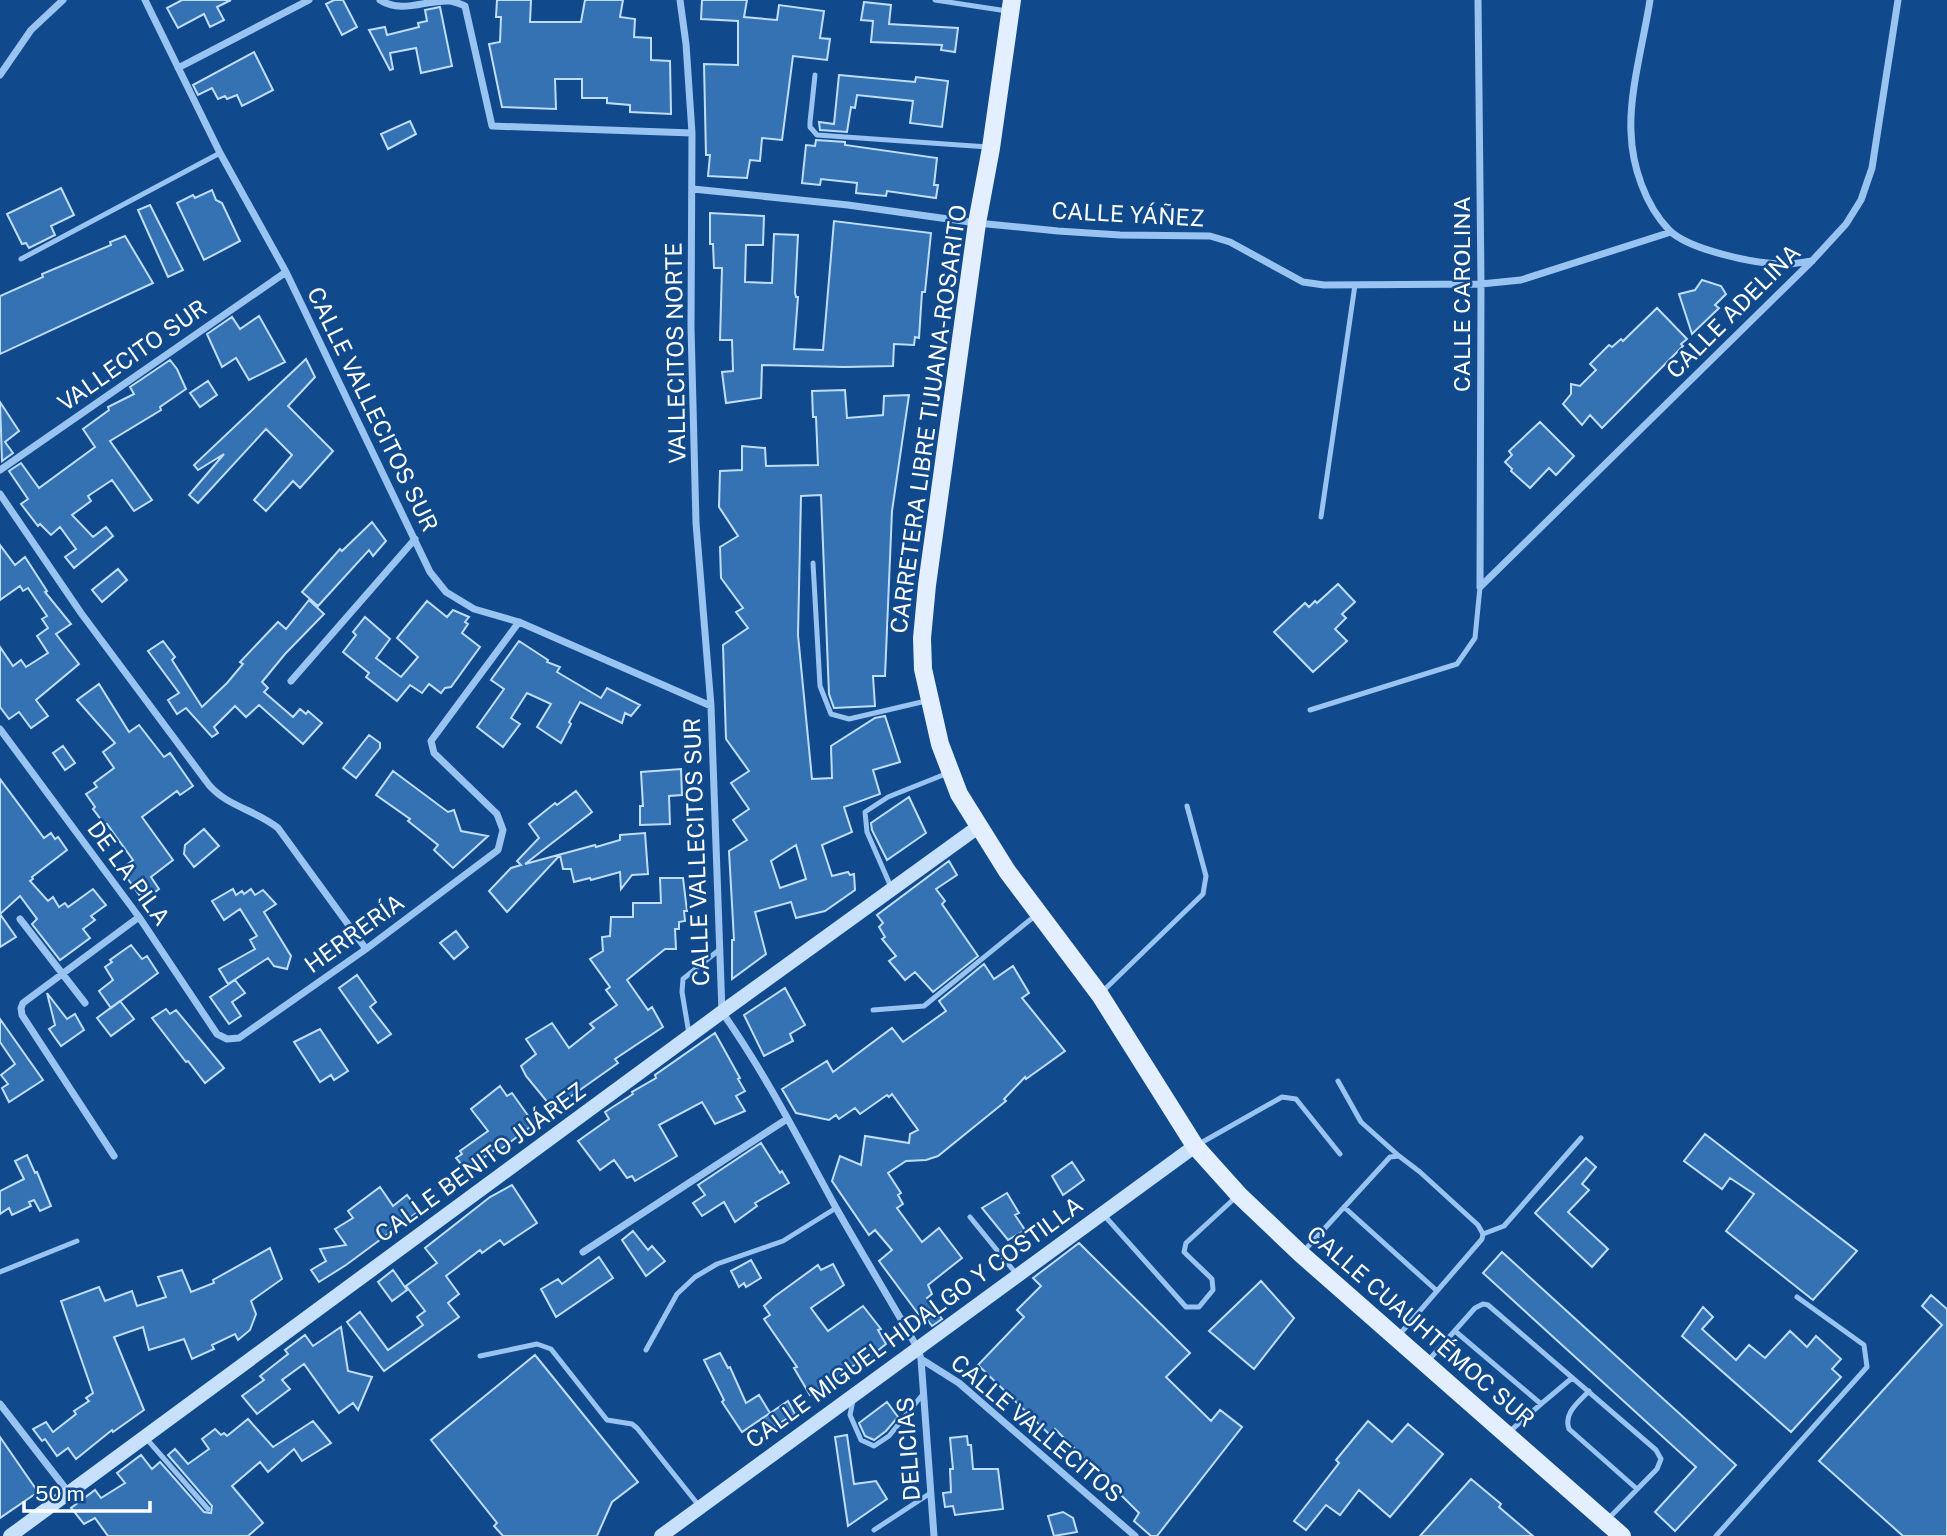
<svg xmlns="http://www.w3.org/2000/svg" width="1947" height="1536" viewBox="0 0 1947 1536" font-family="'Public Sans',sans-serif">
  <rect width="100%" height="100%" fill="#114a8c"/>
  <path fill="#3572b3" stroke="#bfddfd" stroke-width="2" fill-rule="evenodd" d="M182 0H231L217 7 224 20 210 27 204 14 178 28 167 8Z
    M334 0H343L357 27 342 35 326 4Z
    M497 0H531L530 22H581L585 0H623L620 17 635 19 634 37 651 38V60L670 61 671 114 630 112V105L607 103V98H582V79H555L556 109 502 107 489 44 500 42 501 17H496Z
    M702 0H747L744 17 777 20 779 5 824 11 820 38 830 39 827 60 793 56 782 140 762 138 760 161 750 160 747 178 708 176 710 155H706L704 64 738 65V21L701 19Z
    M864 2 891 5 889 24 958 28 955 52 941 50 942 45 871 42 873 21 861 20Z
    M440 7 452 66 421 73 416 48 390 53 393 69 390 70 369 30 385 27 387 35 419 27 418 23 427 21 425 10Z
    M254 52 273 90 242 106 237 95 227 99 225 96 218 99 212 88 198 95 193 85Z
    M839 75 915 82 916 77 948 81 942 127 910 123 913 101 857 95 855 108 851 107 847 132 820 130 819 122 834 124Z
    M410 121 416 134 388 149 381 134Z
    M816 140 845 142V145L937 158 934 185H938L936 198 887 191 886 196 856 193 857 183 821 179 820 185 802 183 806 145 815 146Z
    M61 188 74 215 51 226 55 235 29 248 26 243 22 244 7 214Z
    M212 190 216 200 222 203 240 241 204 260 177 203 193 195 195 198Z
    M150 205 183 270 168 277 138 210Z
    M710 213 764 216 763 245H746L745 282 772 283 774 234 798 235 795 293 796 297H798L794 349 823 350 834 221 931 233 925 292H922L919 338 915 337 914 345 894 344 893 366 844 367 762 365 761 398 726 403 722 372 733 371 732 340H720L722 268H714L713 244H710Z
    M125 236 153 283 0 354V296L43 277 42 274 111 245 110 242Z
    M1702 280 1721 286 1726 294 1715 305 1719 308 1692 334 1679 294 1695 290Z
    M1657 308 1687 339 1681 344 1683 346 1602 428 1590 415 1582 425 1563 404 1571 394V384L1580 386 1596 370 1590 364 1609 345 1612 347 1621 339 1623 341Z
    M259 316 285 362 249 380 236 358 222 367 207 334 232 317 240 329Z
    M306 359 315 377 288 406 333 451 300 488 293 481 266 511 254 500 292 455 266 429 198 503 189 495 224 454 198 470 194 465Z
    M170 360 177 369 186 389 160 407 161 410 110 441 152 500 134 511 112 480 88 496 91 501 72 515 93 537 106 527 113 536 74 568 65 557 76 549 60 527 51 535 40 524 38 526 21 504 28 499 9 471 21 463 39 488 95 447 83 429 109 410 108 407 134 394 130 387Z
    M208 381 217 395 200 407 190 393Z
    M845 390 847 418 883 415 884 396 909 395 892 511 885 676H873L875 706 834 708 829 694 821 495 801 496 798 635 812 779 832 778 831 746 875 718 885 716 900 762 873 770 880 794 844 807 852 832 822 845 832 876 848 872 850 875 854 874 855 890 825 911 796 918 791 902 755 912 766 954 732 979V940H734L729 851 747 840 733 820 749 809 731 783 749 771 726 739 723 645 748 628 736 612 743 608 721 578 720 547 738 536 719 507 720 471 742 470V446L765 448 766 466 818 465 816 417H813L812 391ZM796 845 806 879 780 888 771 861Z
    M0 402 19 431 5 442 13 453 2 461Z
    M1540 422 1574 456 1556 475 1549 468 1530 488 1511 471 1512 469 1505 462 1512 455 1509 451Z
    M372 522 386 541 373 556 369 550 318 606 302 592 340 549 342 551Z
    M0 545 15 565 25 557 47 591 45 592 71 624 56 634 79 664 36 700 48 716 31 728 19 712 9 719 0 707V647L13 666 21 660 26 667 48 653 37 636 48 628 42 619 47 616 28 588 23 591 20 586 0 600Z
    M118 569 127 580 102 602 92 590Z
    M1338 584 1355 602 1342 614 1346 618 1335 629 1347 641 1313 672 1274 632 1305 603 1309 607 1315 601 1317 603Z
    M309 600 324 614 285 654 262 682 268 688 264 692 293 717 300 709 306 714 308 711 322 723 303 744 259 705 246 717 235 706 214 727 218 733 212 737 186 708 177 714 168 700 179 693 148 651 163 641 175 657 172 660 202 707 227 683 243 664 240 662 278 622 286 629Z
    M427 601 447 617 453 610 469 617 465 622 468 624 462 633 480 647 451 687 445 688 441 693 429 684 422 693 410 685 397 701 366 677 369 673 343 652 356 635 353 632 365 617 390 639 376 658 401 677 418 657 397 638Z
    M519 641 548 660 547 662 560 667 557 672 601 698 607 688 640 705 631 716 625 713 622 723 580 702 569 722 571 724 561 743 537 727 551 704 527 693 511 718 520 724 503 747 477 727 504 689 491 680Z
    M99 684 129 732 139 725 164 757 170 753 193 786 180 795 177 791 142 817 173 860 151 877 159 889 147 898 143 893 140 896 125 875 128 873 124 867 133 860 107 824 105 825 93 809 95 807 86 794 97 787 94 783 114 768 103 752 115 743 77 700Z
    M369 735 380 743V748L356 778 343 768Z
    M63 746 75 763 65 770 53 753Z
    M681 769 682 795 669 796 670 824 640 825V806H643L641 772Z
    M393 771 448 812 454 810 461 831 488 836 453 868 434 850 438 845 408 821 410 819 376 795Z
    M0 779 44 838 51 833 55 839 58 837 67 850 32 877 33 879 30 881 48 901 53 897 59 907 65 903 68 907 93 889 106 905 91 916 95 920 83 929 90 938 60 960 32 924 37 919 20 896 0 914 16 937 0 947Z
    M576 791 592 812 525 864 595 845 596 847 620 840V835L645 833 648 874 632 875 621 889 620 872 591 880 590 878 574 882 571 869H563L560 855 507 912 489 891 511 868 521 865 517 861 539 838 529 824 555 803 557 805Z
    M909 797 926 833 887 860 872 830 871 823Z
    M204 829 219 846 194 867 184 854 185 845Z
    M949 861 957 875 936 889 945 901 942 904 978 956 933 992 915 972 905 980 889 961 896 956 882 939 885 937 879 927 883 923 877 915Z
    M660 878H683L687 911H684L685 921 679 922V929H675L676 949H665L627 980 648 1010 652 1007 663 1027 615 1059 618 1063 553 1109 526 1076 521 1066 536 1054 526 1039 552 1023 569 1048 594 1028 590 1024 617 1005 606 990 610 987 590 959 603 951 602 937 610 936 611 917H633V903H661Z
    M233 889 236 895 242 891 244 894 251 889 255 895 263 890 276 904 264 912 291 956 287 969 274 966 268 958 228 984 219 969 255 949 250 940 257 936 240 909 224 920 212 901Z
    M456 931 468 947 454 959 440 943Z
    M131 945 142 959 147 956 158 973 111 1008 99 991 113 980 105 967 112 962 110 960Z
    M984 964 994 979 1013 966 1029 993 1022 998 1065 1051 1026 1079 1025 1077 1004 1099 1006 1101 938 1156 926 1160 906 1161 888 1173 901 1193 898 1195 903 1204 897 1208 922 1242 939 1228 962 1258 928 1285 932 1294 927 1298 942 1319 932 1326 922 1313 919 1315 879 1261 892 1250 875 1230 869 1235 832 1181 840 1156 861 1165 865 1136 909 1143 910 1134 918 1130 892 1094 889 1097 887 1095 860 1114 855 1108 839 1119 836 1115 829 1120 796 1113 782 1089 827 1061 833 1072 892 1028 903 1042 946 1011 939 1001Z
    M357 975 376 1002 370 1007 391 1034 378 1043 339 988Z
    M235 980 245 993 232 1002 241 1016 229 1024 210 997Z
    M785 988 805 1025 790 1034 793 1041 764 1056 744 1015Z
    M47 993 67 1019 75 1014 84 1030 61 1046 49 1029 55 1025Z
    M120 1001 134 1019 111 1036 97 1018Z
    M166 1009 170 1014 176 1010 224 1068 205 1083 188 1061 186 1062 152 1018Z
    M0 1019 43 1080 9 1102 2 1088 8 1084 1 1075 15 1064 0 1042Z
    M320 1029 348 1071 334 1080 331 1075 320 1082 294 1042Z
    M715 1033 740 1078 738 1079 745 1091 736 1096 745 1111 715 1124 702 1102 659 1125 677 1156 635 1181 632 1176 627 1178 614 1160 600 1170 578 1141 609 1119 605 1112 633 1094 632 1092 656 1078 655 1075Z
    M500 1086 507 1096 512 1093 534 1124 501 1149 499 1147 466 1170 456 1158 462 1154 460 1151 488 1131 471 1109Z
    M1705 1134 1857 1251 1813 1300 1726 1231 1754 1194 1730 1178 1722 1189 1684 1161Z
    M761 1143 780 1173 782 1171 789 1183 755 1203 757 1206 735 1222 724 1202 702 1216 693 1203 705 1195 698 1185Z
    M27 1155 35 1173 37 1172 51 1206 40 1211 34 1200 29 1202 31 1206 12 1215 9 1208 0 1214V1191L24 1179 15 1161Z
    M1586 1158 1596 1167 1582 1184 1589 1190 1568 1212 1608 1249 1592 1267 1535 1213Z
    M1072 1162 1084 1180 1063 1195 1052 1176Z
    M512 1185 537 1223 504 1245 500 1240 482 1253 480 1250 446 1276 459 1294 448 1303 459 1317 384 1371 347 1322 360 1312 388 1350 423 1325 417 1317 425 1311 406 1286 437 1263 425 1248 490 1197Z
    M380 1187 393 1206 407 1195 419 1211 346 1265 319 1282 311 1270 326 1261 320 1249 346 1245 335 1229 353 1218 348 1211Z
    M1007 1193 1019 1213 1015 1215 1025 1230 1008 1240 982 1208Z
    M633 1231 648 1250 652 1246 665 1261 646 1276 622 1240Z
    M1079 1243 1190 1353 1166 1377 1211 1421 1220 1410 1242 1427 1157 1536H1151L1134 1521 1139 1513 1055 1429 1050 1435 978 1365 1024 1317 1017 1310 1041 1286 1033 1278Z
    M270 1248 282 1279 251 1301 256 1314 250 1330 238 1340 235 1334 212 1345 214 1349 192 1359 184 1339 149 1350 143 1327 114 1337 144 1410 113 1432 112 1430 76 1459 68 1448 57 1456 45 1439 42 1441 33 1429 46 1422 53 1432 76 1414 74 1411 89 1401 86 1398 93 1393 61 1301 99 1287 105 1301 132 1291 137 1306 166 1297 158 1277 182 1270 191 1292 214 1283 213 1280Z
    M1502 1252 1736 1465 1675 1531 1655 1512 1696 1467 1483 1273Z
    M599 1257 613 1278 556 1317 541 1289 558 1279 562 1284Z
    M751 1260 761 1278 746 1287 744 1283 739 1287 731 1271Z
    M833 1264 844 1285 811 1308 828 1331 863 1306 881 1329 878 1330 886 1344 876 1352 878 1355 865 1364 862 1360 810 1395 794 1368 797 1367 764 1319 770 1315 764 1306 774 1297 818 1265 821 1270Z
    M393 1270 407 1290 392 1301 378 1282Z
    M1261 1281 1294 1318 1254 1369 1209 1331Z
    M1931 1295 1947 1309V1536H1903L1819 1461 1942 1325 1922 1306Z
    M1703 1307 1713 1317 1702 1329 1736 1360 1749 1345 1765 1358 1790 1331 1807 1347 1816 1336 1841 1359 1832 1369 1841 1377 1791 1432 1682 1336Z
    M341 1327 348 1371 372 1377 358 1410 353 1403 339 1413 304 1364 282 1380 290 1389 257 1414 242 1396 264 1380 260 1376 288 1354 285 1350 305 1335 313 1346Z
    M720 1353 728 1368 730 1367 746 1403 759 1395 770 1413 742 1432 722 1402 724 1400 704 1360Z
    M535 1355 638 1482 612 1502 597 1536H503L494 1526 497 1523 431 1440Z
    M788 1401 795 1414 766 1431 760 1420Z
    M887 1402 898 1417 886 1431 874 1440 865 1436 859 1423Z
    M248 1419 273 1447 313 1421 331 1443 302 1461 294 1449 268 1472 260 1462 232 1486 263 1523 248 1536H108L95 1518 84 1524 71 1508 95 1490 101 1498 125 1483 117 1473 141 1455 152 1469 160 1462 204 1512 211 1513 212 1506 168 1455 175 1449 188 1464 209 1449 202 1439 215 1429 221 1435 224 1433 227 1436Z
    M1368 1421 1392 1442 1408 1424 1443 1454 1390 1517 1359 1490 1340 1515 1326 1505 1306 1530 1294 1521 1339 1463 1336 1460Z
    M847 1435 854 1484 876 1481 887 1499 848 1526 835 1437Z
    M967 1436 968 1445H971L973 1469H998L1003 1509 955 1515 953 1506 945 1507 943 1493 951 1492 950 1469H953L950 1438Z
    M0 1437 38 1492 0 1518Z
    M1471 1479 1501 1504 1499 1507 1533 1536H1420Z
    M1063 1512 1073 1518 1077 1532 1054 1536 1048 1516Z"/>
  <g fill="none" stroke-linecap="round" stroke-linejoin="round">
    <path stroke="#99c3f1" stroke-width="5" d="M935 0 1007 11
      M815 75 810 122V127L817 135 988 147
      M21 259 220 153
      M1321 517 1355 285
      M813 563 820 686 831 714 849 719 926 701
      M1310 710 1457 664 1475 638 1480 587
      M891 887 867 832 865 812 888 797 948 773
      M1102 992 1203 894 1206 876 1187 806
      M873 1010 924 1006 1036 915
      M689 1034 682 992 683 979 719 950
      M1338 1081 1361 1122 1399 1156
      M1199 1144 1282 1097 1296 1099 1340 1154
      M1344 1207 1436 1290
      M1103 1214 1186 1307H1199L1213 1290 1212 1279 1184 1252 1186 1243 1236 1197
      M970 1217 1018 1276
      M1483 1234 1504 1226 1581 1138
      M1303 1252 1390 1157 1399 1156 1420 1172 1478 1225 1483 1234 1482 1239 1399 1335
      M0 1272 77 1241
      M1455 1331 1541 1404 1572 1378
      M646 1350 677 1294 695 1277 717 1264 783 1241 836 1208
      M480 1356 537 1344 551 1349 607 1420 632 1424 637 1428 700 1507
      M1427 1362 1475 1308 1483 1304 1488 1305 1656 1450 1661 1459 1657 1469 1608 1519
      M1589 1391C1579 1402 1563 1413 1569 1429L1637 1489
      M853 1400 850 1415 861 1440 874 1446 889 1436 923 1394
      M1509 1432 1541 1404
      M145 1437 208 1509
      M874 1530 929 1494
      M1716 1536 1867 1367 1864 1345 1797 1297"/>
    <path stroke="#99c3f1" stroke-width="7" d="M145 0 220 153 286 272 430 572 446 592 474 609 519 622 711 706
      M380 0C402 14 425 0 449 1 454 1 460 4 465 6L492 126 692 133
      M680 0 686 44 692 133 691 327 696 523 711 706 722 1012C765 1073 799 1140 835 1206 862 1254 891 1301 918 1349L921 1359 959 1383 1135 1536
      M1478 0 1481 284 1480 587
      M1650 0C1644 40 1629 92 1631 132 1632 166 1645 205 1669 230 1689 250 1753 263 1780 264 1791 265 1802 262 1812 261
      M178 68 309 0
      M0 75 31 30 63 0
      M693 189 848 205 977 223 1058 231 1120 235 1210 236 1230 242 1303 282 1324 285 1481 284 1521 280 1671 232
      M0 470 286 272
      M0 494 81 613 209 785C228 807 256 810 278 828L366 949
      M1480 587 1812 261 1846 224 1861 200 1872 168 1898 0
      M291 681 415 539
      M0 729 139 917 217 1034 227 1039 239 1038 366 949 498 850 503 830 497 814 434 753 431 741 519 622
      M20 919 85 1003
      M114 1156 22 1015 21 1008 23 1003 139 917
      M583 1252 787 1119
      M921 1359 934 1536
      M0 1404 69 1493"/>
    <path stroke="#c7e0fc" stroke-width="14" d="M10 1536 722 1012 978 827
      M661 1536 1195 1146"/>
    <path stroke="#e3efff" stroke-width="18" d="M1012 0 991 148 977 223 927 585 922 638 923 669 940 744 959 794 1007 871 1100 995 1195 1146 1239 1195 1301 1254 1622 1536"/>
  </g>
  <g text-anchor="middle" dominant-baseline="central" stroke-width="5" stroke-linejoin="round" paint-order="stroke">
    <g font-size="23" fill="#fff" stroke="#114a8c">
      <text transform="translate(1128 214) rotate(3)">CALLE YÁÑEZ</text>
      <text transform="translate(1461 294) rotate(-90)">CALLE CAROLINA</text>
      <text transform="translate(1733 311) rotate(-45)">CALLE ADELINA</text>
      <text transform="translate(675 353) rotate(-91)">VALLECITOS NORTE</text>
      <text transform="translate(132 355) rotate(-35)">VALLECITO SUR</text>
      <text transform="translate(373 409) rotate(64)">CALLE VALLECITOS SUR</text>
      <text transform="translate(928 419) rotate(-82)">CARRETERA LIBRE TIJUANA-ROSARITO</text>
      <text transform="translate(696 852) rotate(-92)">CALLE VALLECITOS SUR</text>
      <text transform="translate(129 873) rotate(54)">DE LA PILA</text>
      <text transform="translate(354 933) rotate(-36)">HERRERÍA</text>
      <text transform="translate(480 1162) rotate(-36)">CALLE BENITO JUÁREZ</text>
      <text transform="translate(914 1322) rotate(-36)">CALLE MIGUEL HIDALGO Y COSTILLA</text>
      <text transform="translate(1421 1326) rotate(41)">CALLE CUAUHTÉMOC SUR</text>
      <text transform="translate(1037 1428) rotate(40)">CALLE VALLECITOS</text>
      <text transform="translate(908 1449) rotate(-94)">DELICIAS</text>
    </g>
  </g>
  <path d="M24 1501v10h126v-10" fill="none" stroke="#ffffff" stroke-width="3.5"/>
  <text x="35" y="1501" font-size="21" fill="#ffffff" stroke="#114a8c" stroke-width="5" paint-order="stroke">50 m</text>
</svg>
